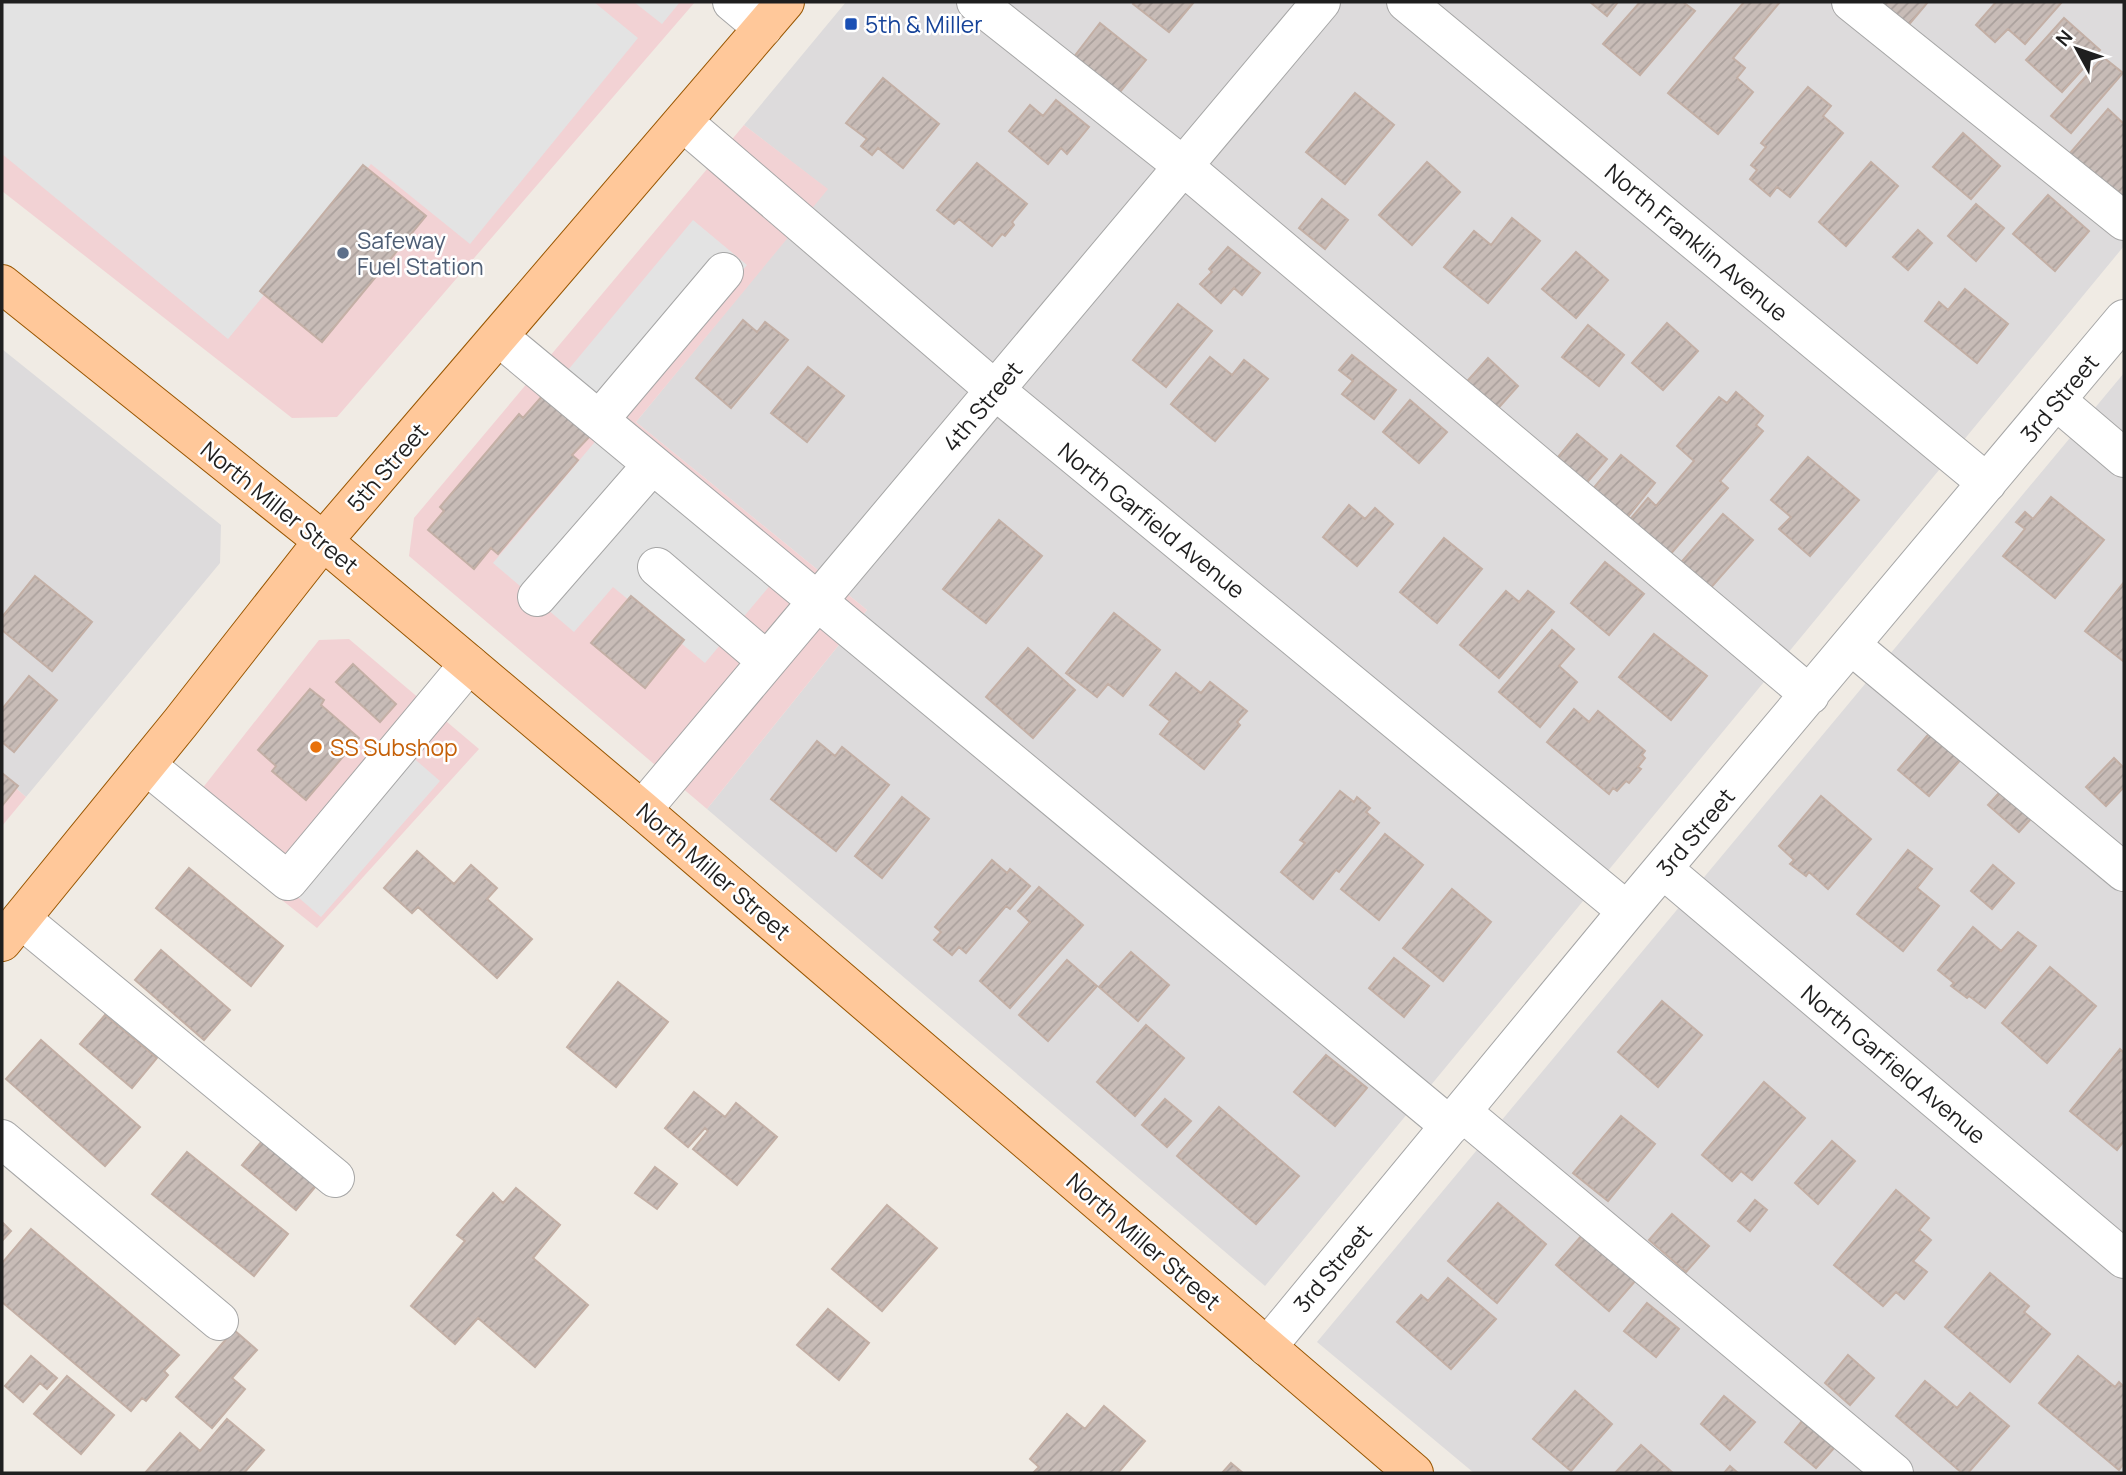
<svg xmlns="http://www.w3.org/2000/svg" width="2126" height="1475" viewBox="0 0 2126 1475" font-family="Manrope,sans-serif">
  <defs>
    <pattern id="building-hatch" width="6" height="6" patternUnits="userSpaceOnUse" patternTransform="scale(1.75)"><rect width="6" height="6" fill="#c8bcb7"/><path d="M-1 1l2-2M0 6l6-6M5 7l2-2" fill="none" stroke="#aba19d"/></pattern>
  </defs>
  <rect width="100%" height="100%" fill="#f0ebe4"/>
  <path fill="#dddbdc" d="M846 2H2124V246L1265 1286 707 809 867 610 636 422 827 189 744 125Z
    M2 349 221 525 220 563 26 797 2 776Z
    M2124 373V1473H1474L1317 1342Z"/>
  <path fill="#f2d2d4" d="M2 2H695L337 417 292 418 2 191Z
    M744 125 828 189 636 422 867 610 707 809 409 556 414 518Z
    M349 639 479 749 317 928 179 818 319 640Z
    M2 776 26 797 2 826Z"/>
  <path fill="#e3e3e3" d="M2 2H594L638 38 470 244 371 164 228 339 2 154Z
    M634 2H680L662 24Z
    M693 220 747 265 611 428 782 571 705 663 613 587 574 632 493 563 599 437 548 394Z
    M388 736 440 781 321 917 270 873Z"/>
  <path fill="url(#building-hatch)" stroke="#c3afa5" stroke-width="2" d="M1135 2H1194L1169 32 1133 4Z
    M1590 2H1618L1607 16Z
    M1640 2H1683L1695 11 1640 75 1603 44Z
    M1744 2H1780L1733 58 1745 68 1737 78 1753 92 1718 134 1668 93Z
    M1878 2H1928L1906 28Z
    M1996 2H2062L2025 44 2008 29 1995 42 1976 25Z
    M2064 18 2100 50 2062 92 2026 60Z
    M1100 23 1146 60 1115 98 1070 62Z
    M2103 57 2123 73 2071 133 2051 116Z
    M883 78 939 124 903 168 878 148 872 155 861 146 867 139 846 123Z
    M1808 87 1831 106 1823 116 1843 133 1790 197 1777 187 1770 196 1750 179 1757 170 1751 165 1766 147 1761 143Z
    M1355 93 1394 125 1345 184 1306 152Z
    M1056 100 1089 127 1067 154 1061 148 1048 164 1009 131 1030 105 1043 116Z
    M2108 109 2124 124V194L2120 200 2064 160Z
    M1963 133 2000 166 1971 199 1933 167Z
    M1427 162 1460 192 1412 245 1379 215Z
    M1871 162 1898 186 1846 246 1819 222Z
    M977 163 1027 204 1012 222 1014 225 1005 236 1002 234 992 246 959 219 954 224 937 210Z
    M363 165 426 216 322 342 260 291Z
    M2048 195 2089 231 2055 271 2013 234Z
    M1322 199 1348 220 1325 249 1299 228Z
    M1976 204 2004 228 1976 261 1948 236Z
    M1512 218 1540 241 1488 303 1444 267 1474 231 1491 245Z
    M1918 230 1932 243 1908 270 1893 257Z
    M1228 247 1260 273 1242 295 1234 288 1221 303 1200 284 1212 272 1209 269Z
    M1576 252 1608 280 1576 318 1542 289Z
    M1965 289 2008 324 1977 363 1925 321 1939 302 1948 310Z
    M1178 304 1212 331 1166 387 1133 360Z
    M743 320 757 332 765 322 788 340 731 408 696 378Z
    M1667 323 1698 351 1663 390 1632 363Z
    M1588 325 1624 355 1599 386 1562 357Z
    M1352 355 1396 390 1374 419 1342 394 1353 381 1339 370Z
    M1210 357 1232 375 1244 360 1268 379 1215 441 1171 404Z
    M1488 358 1518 386 1493 414 1462 387Z
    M808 367 844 396 807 442 771 413Z
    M1736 392 1763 416 1756 425 1763 431 1720 481 1728 488 1668 557 1628 522 1648 498 1656 506 1694 461 1677 446 1719 397 1727 403Z
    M544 394 591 435 572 455 578 460 498 554 491 548 474 569 428 530 444 511 440 507 519 414 523 418Z
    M1410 400 1447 432 1419 463 1383 432Z
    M1577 434 1607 459 1583 487 1554 462Z
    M1621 455 1655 483 1626 519 1591 491Z
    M1808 457 1859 500 1810 556 1779 529 1791 517 1771 500Z
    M2051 497 2104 540 2055 598 2003 556 2025 529 2016 522 2025 512 2033 519Z
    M1349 505 1365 519 1375 508 1393 524 1357 566 1323 537Z
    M1723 514 1753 540 1707 592 1678 566Z
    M999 520 1042 556 986 623 943 589Z
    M1444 538 1482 569 1437 623 1400 592Z
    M1605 562 1644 594 1609 635 1571 603Z
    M35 576 92 622 52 671 2 630V617Z
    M2124 582V659L2123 661 2085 631Z
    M1506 591 1519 602 1528 591 1554 612 1499 678 1460 645Z
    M631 596 684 640 645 688 591 643Z
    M1114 613 1160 650 1123 696 1108 684 1097 697 1066 673Z
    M1552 630 1574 649 1559 666 1577 682 1540 727 1499 692Z
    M1654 634 1707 676 1671 720 1619 677Z
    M1028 648 1075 690 1033 738 986 697Z
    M353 664 396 704 380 722 336 682Z
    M1176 673 1201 693 1210 682 1247 711 1237 722 1240 725 1204 769 1160 734 1170 721 1150 705Z
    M29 676 57 700 14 752 2 742V709Z
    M310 689 324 700 321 705 359 738 306 800 272 771 276 766 258 750Z
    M1574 709 1589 722 1598 711 1645 751 1642 755 1645 758 1638 767 1641 769 1629 783 1626 781 1617 791 1613 788 1609 794 1547 742Z
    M1932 730 1963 757 1929 796 1898 770Z
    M817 741 835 756 842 747 889 785 836 851 771 799Z
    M2114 758 2124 768V787L2106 806 2086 787Z
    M2 773 18 786 2 806Z
    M2008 783 2039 810 2019 832 1988 805Z
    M1340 791 1354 802 1357 797 1370 808 1366 812 1379 823 1339 872 1336 870 1313 899 1281 872 1305 843 1300 840Z
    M1821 796 1871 839 1828 889 1809 872 1806 876 1790 864 1794 860 1779 846Z
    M902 797 929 819 882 878 855 856Z
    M1385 834 1423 865 1379 920 1341 889Z
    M1908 850 1932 869 1917 888 1939 906 1903 951 1857 914Z
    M417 851 454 884 471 865 497 888 487 899 532 939 497 978 418 907 412 913 384 888Z
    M992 860 1007 873 1010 869 1030 886 1010 909 1006 906 966 953 959 947 952 955 934 940 941 932 935 927Z
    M1993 865 2014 883 1992 909 1971 891Z
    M189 868 283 946 251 986 156 908Z
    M1039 887 1083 925 1010 1008 980 981 1030 922 1018 911Z
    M1452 889 1491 922 1443 981 1403 948Z
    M1973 927 2001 951 2018 932 2036 946 1985 1008 1969 996 1967 998 1951 986 1954 983 1938 970Z
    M161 950 230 1010 204 1040 135 980Z
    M1131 952 1169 985 1138 1021 1099 987Z
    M1394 958 1429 986 1404 1017 1369 988Z
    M1067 960 1097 986 1048 1041 1019 1015Z
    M2050 967 2096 1006 2047 1063 2002 1023Z
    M618 982 668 1022 616 1087 567 1047Z
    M1662 1001 1702 1035 1658 1087 1618 1052Z
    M105 1015 157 1058 132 1088 80 1044Z
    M1146 1025 1184 1058 1135 1116 1097 1082Z
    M41 1040 140 1127 105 1166 6 1079Z
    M2120 1049 2124 1053V1141L2117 1150 2070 1111Z
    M1326 1055 1367 1088 1335 1126 1294 1092Z
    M1764 1082 1805 1118 1752 1180 1741 1171 1732 1181 1702 1155Z
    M694 1092 725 1117 736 1103 777 1137 737 1185 693 1149 708 1131 705 1128 688 1147 665 1128Z
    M1165 1099 1191 1121 1167 1147 1142 1125Z
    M1219 1107 1299 1176 1256 1224 1177 1156Z
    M1621 1116 1655 1144 1608 1201 1573 1173Z
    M267 1135 320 1181 296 1210 242 1165Z
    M1832 1141 1855 1161 1818 1204 1795 1183Z
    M187 1152 288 1234 254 1276 152 1194Z
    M655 1167 677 1184 657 1209 635 1193Z
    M516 1188 560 1225 533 1258 588 1305 535 1367 478 1318 455 1344 411 1306 465 1241 457 1235 493 1193 503 1203Z
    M1896 1190 1929 1218 1919 1230 1931 1240 1913 1261 1927 1272 1904 1299 1896 1292 1883 1306 1834 1265Z
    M1755 1200 1767 1210 1750 1231 1738 1221Z
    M1498 1203 1546 1244 1497 1303 1448 1261Z
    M887 1205 937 1248 882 1311 832 1269Z
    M1672 1214 1709 1246 1686 1272 1649 1240Z
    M2 1222 11 1231 2 1241Z
    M31 1229 179 1355 164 1371 168 1375 146 1401 142 1398 131 1411 2 1302V1263Z
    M1583 1234 1636 1280 1609 1311 1556 1265Z
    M1990 1273 2029 1306 2024 1312 2050 1334 2010 1382 1945 1327Z
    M1448 1278 1496 1319 1451 1369 1397 1322 1421 1295 1428 1301Z
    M1647 1303 1679 1329 1656 1357 1624 1331Z
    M828 1309 869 1343 839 1380 797 1345Z
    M234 1330 257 1350 232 1378 245 1389 212 1428 176 1397Z
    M1848 1355 1874 1378 1850 1405 1825 1383Z
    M31 1356 57 1378 47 1389 40 1383 23 1402 5 1386Z
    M2078 1356 2115 1387 2119 1382 2124 1387V1463L2119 1470 2039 1403Z
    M67 1376 114 1415 81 1454 34 1414Z
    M1925 1381 1957 1408 1970 1393 2009 1426 1968 1473H1962L1896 1416Z
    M1575 1391 1612 1424 1571 1471 1533 1439Z
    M1724 1396 1755 1422 1730 1450 1701 1424Z
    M1104 1406 1145 1441 1118 1473H1033L1039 1467 1030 1459 1067 1414 1085 1429Z
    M227 1419 264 1450 244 1473H145L180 1433 200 1451Z
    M1802 1421 1834 1448 1816 1468 1785 1442Z
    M1641 1445 1673 1473H1615Z
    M1231 1463 1243 1473H1222Z
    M1730 1466 1738 1473H1724Z"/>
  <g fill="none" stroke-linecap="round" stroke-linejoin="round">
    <defs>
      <path id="minor" d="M732 2 763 28
        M976 2 1183 166 1810 695
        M1406 2 1987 483
        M1851 2 2124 221
        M683 122 995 390 1627 911
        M499 337 1450 1126
        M2057 401 2124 458
        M599 420 724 272
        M657 567 767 661
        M537 597 652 465
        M1852 646 2124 872
        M146 765 288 881 469 664
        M642 810 1321 2
        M1664 870 2124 1259
        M21 919 335 1178
        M1462 1112 1894 1473
        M2 1139 219 1321
        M1267 1347 1627 911 2124 319"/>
      <path id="major" d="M2 284 323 541 469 664 642 810 1414 1473
        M2 942 181 722 323 541 785 2"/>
    </defs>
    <use href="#minor" stroke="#a6a6a6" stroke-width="40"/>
    <use href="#major" stroke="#995600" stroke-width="40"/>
    <use href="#minor" stroke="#fff" stroke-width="38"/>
    <use href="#major" stroke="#ffc89a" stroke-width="38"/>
  </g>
  <rect fill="#1a4fb4" stroke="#fff" stroke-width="2.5" x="844" y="17" width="14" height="14" rx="3.5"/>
  <circle fill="#5c6f8a" stroke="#fff" stroke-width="2.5" cx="343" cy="253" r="7"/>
  <circle fill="#e8710a" stroke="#fff" stroke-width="2.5" cx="316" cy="747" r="7"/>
  <g text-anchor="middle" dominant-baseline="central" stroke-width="5" stroke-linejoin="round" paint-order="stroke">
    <g font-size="23" fill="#164399" stroke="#fff" text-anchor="start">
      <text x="865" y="24">5th &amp; Miller</text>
    </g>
    <g font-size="23" fill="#4e5e75" stroke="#fff" text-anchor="start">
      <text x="357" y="240">Safeway<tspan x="357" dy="26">Fuel Station</tspan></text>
    </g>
    <g font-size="23" fill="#1f1f1f" stroke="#fff">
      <text transform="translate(1697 242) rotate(40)">North Franklin Avenue</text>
      <text transform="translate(2059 398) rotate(-50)">3rd Street</text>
      <text transform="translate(982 406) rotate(-50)">4th Street</text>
      <text transform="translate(387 467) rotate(-49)">5th Street</text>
      <text transform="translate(280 507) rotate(39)">North Miller Street</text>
      <text transform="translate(1152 520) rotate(39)">North Garfield Avenue</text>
      <text transform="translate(1695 832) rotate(-50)">3rd Street</text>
      <text transform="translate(714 871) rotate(41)">North Miller Street</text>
      <text transform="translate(1894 1064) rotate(40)">North Garfield Avenue</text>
      <text transform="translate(1144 1241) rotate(41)">North Miller Street</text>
      <text transform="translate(1332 1268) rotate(-50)">3rd Street</text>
    </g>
    <g font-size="23" fill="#c56008" stroke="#fff" text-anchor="start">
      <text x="330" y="747">SS Subshop</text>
    </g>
  </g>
  <rect width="2126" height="1475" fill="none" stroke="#1f1f1f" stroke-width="7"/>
  <g transform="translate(2077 49) rotate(310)" stroke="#ffffff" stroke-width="5" paint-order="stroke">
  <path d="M0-5L12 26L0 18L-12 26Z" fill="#1f1f1f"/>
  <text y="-10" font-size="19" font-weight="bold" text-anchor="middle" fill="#1f1f1f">N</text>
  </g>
</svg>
